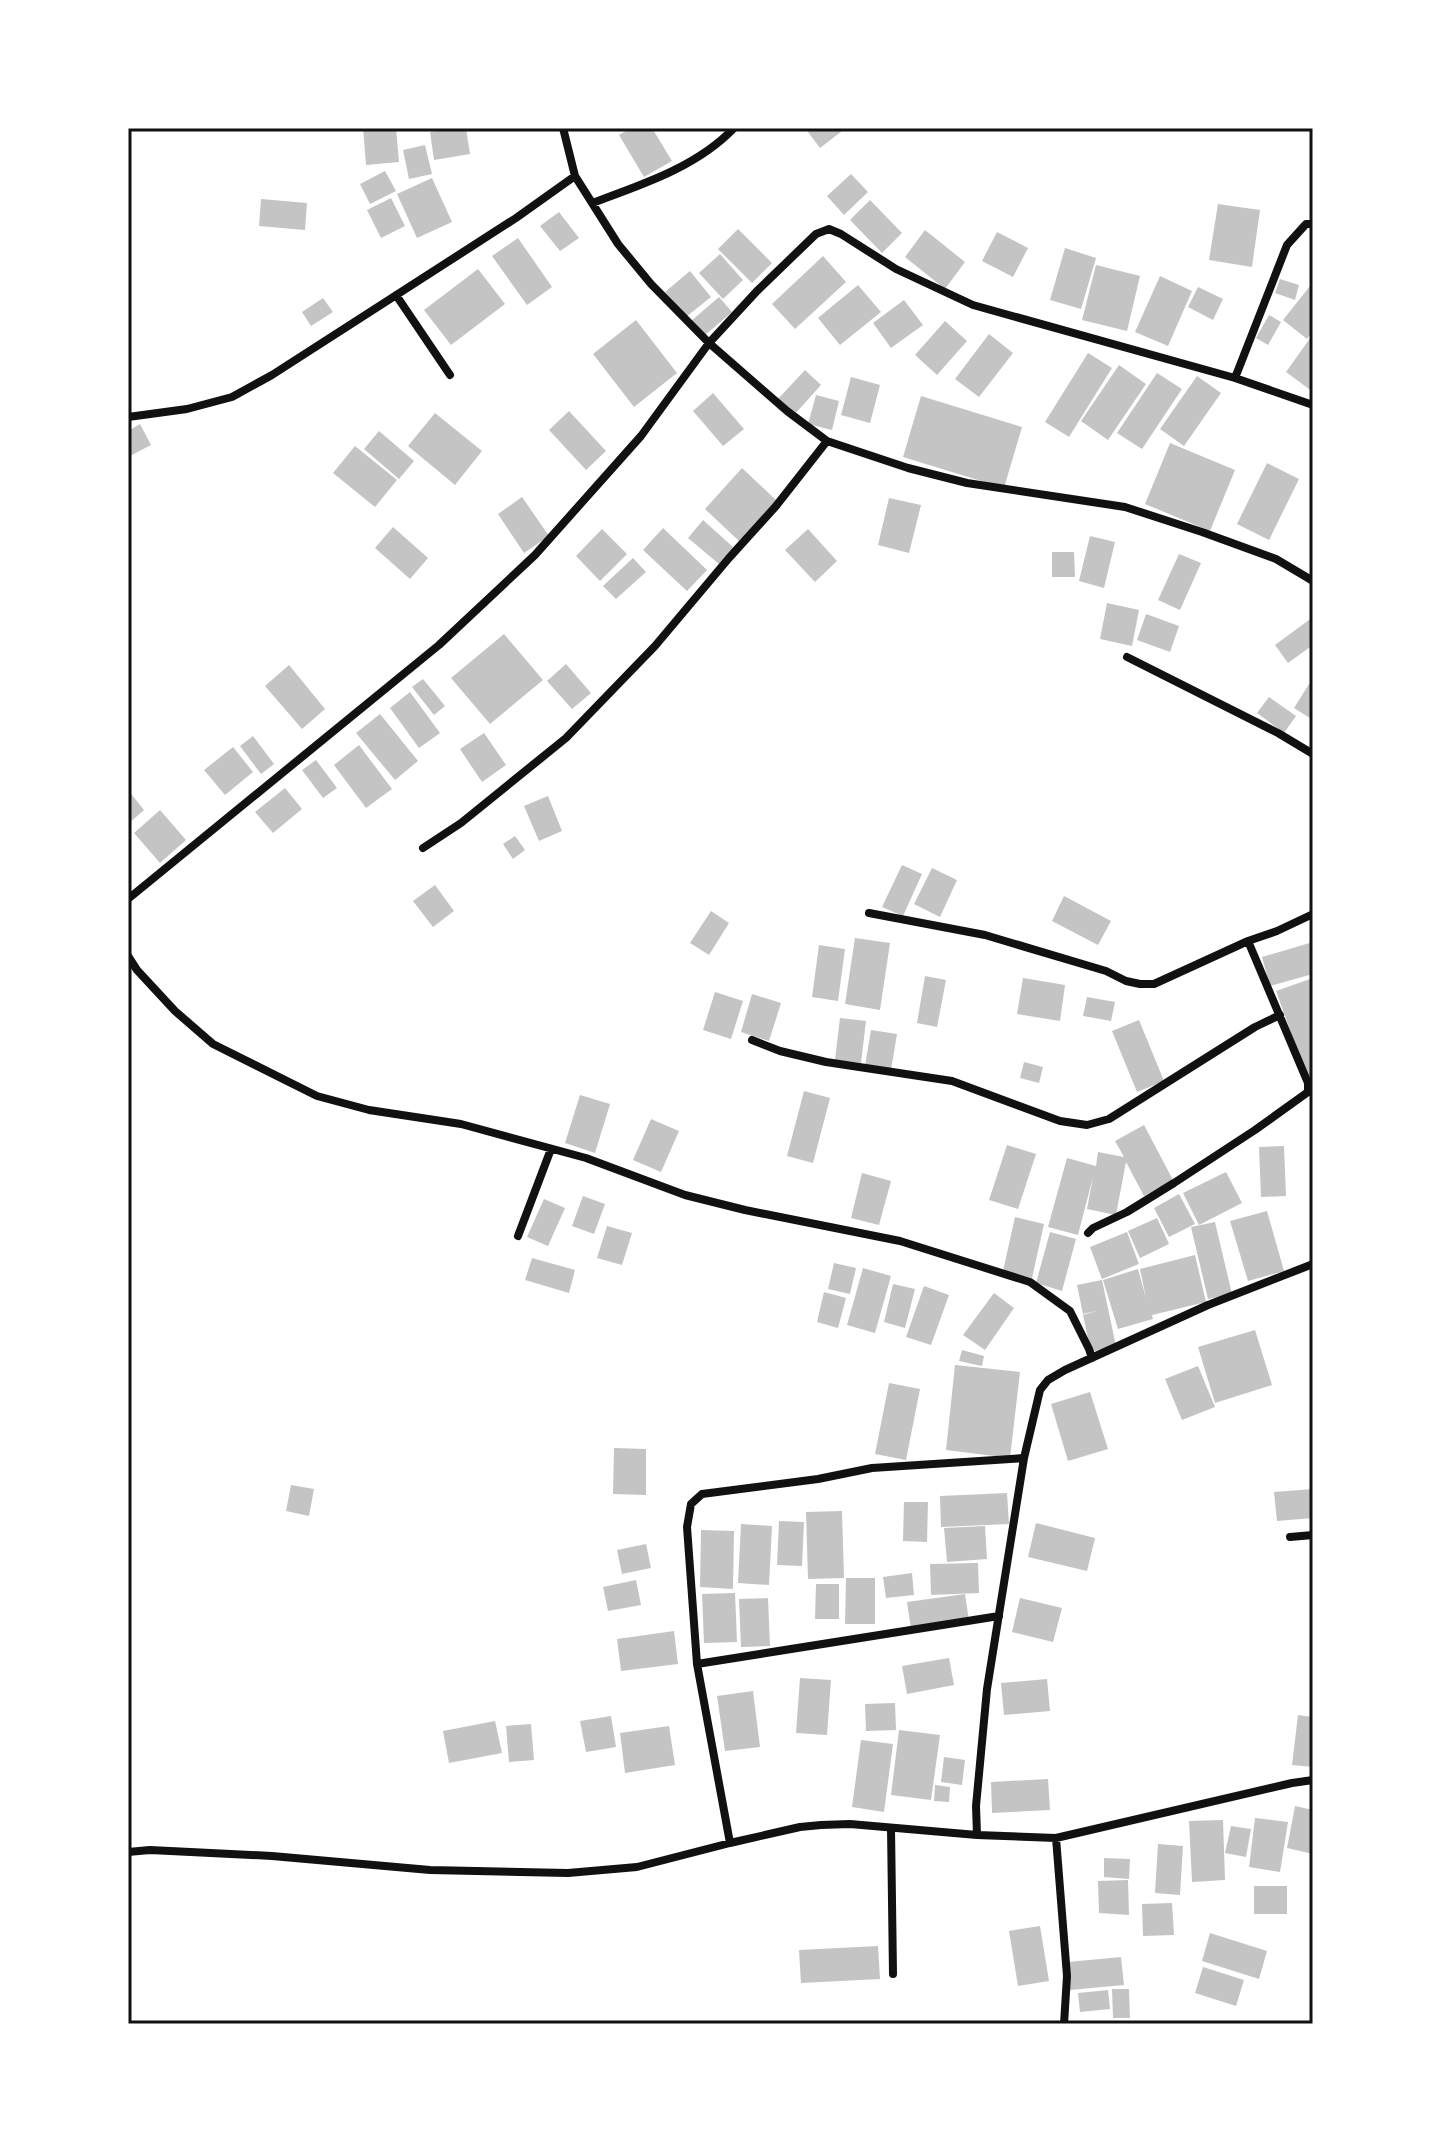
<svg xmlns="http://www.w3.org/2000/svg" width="1441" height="2152" viewBox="0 0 1441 2152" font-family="'Archivo Narrow',sans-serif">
  <rect width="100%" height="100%" fill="#fff"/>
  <path fill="#c4c4c4" d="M363 128H396L399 162 366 165Z
    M455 128H466L470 154 434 160 430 132Z
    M631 128H652L672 161 644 177 619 135Z
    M805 128H846L820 148Z
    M425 145 432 174 409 179 403 150Z
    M385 171 396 191 370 204 360 184Z
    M851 174 868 192 844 215 827 196Z
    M432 178 452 222 417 238 397 194Z
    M391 198 405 226 381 238 367 210Z
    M261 199 307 203 305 230 259 226Z
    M870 200 902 233 882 253 850 220Z
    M1218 204 1260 210 1252 267 1209 260Z
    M559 212 579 238 560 251 540 226Z
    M738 229 772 263 752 283 718 249Z
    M925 230 965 262 945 289 905 257Z
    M997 232 1028 248 1013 277 982 261Z
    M518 238 552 287 527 305 492 256Z
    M1065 248 1096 258 1081 309 1050 300Z
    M720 254 743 280 723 299 699 273Z
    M823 256 846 282 795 329 772 304Z
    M1096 265 1140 276 1127 331 1082 320Z
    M478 269 505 304 451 345 424 310Z
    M690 271 711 297 686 317 665 292Z
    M1160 276 1192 291 1168 346 1135 332Z
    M1280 279 1299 285 1295 300 1275 293Z
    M858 285 881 312 840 345 818 318Z
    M1310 286 1313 289V331L1307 339 1283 320Z
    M1198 287 1223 299 1213 320 1188 307Z
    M719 297 732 312 704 336 691 321Z
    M323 298 333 312 311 326 302 312Z
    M904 300 923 325 891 348 873 323Z
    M1269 315 1281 322 1268 345 1256 338Z
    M636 320 677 373 634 407 593 354Z
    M945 321 967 341 937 375 915 355Z
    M989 334 1013 353 979 397 955 379Z
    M1311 337 1313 339V392L1286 372Z
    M1088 353 1112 368 1069 437 1045 422Z
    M1119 365 1146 384 1108 440 1081 421Z
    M805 370 821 385 794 415 778 399Z
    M1157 373 1182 389 1142 449 1117 433Z
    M1197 376 1221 393 1184 446 1160 429Z
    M851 377 880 385 870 423 841 415Z
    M713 393 744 429 723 446 693 411Z
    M816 395 839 401 832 430 808 424Z
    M921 396 1022 427 1004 488 903 457Z
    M569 411 606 451 586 470 549 430Z
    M435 413 482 451 455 485 408 446Z
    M140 424 151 445 128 457V431Z
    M379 431 414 461 399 479 364 449Z
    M1170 443 1235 470 1210 531 1145 504Z
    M355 446 397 480 375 507 333 473Z
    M1267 463 1299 479 1269 540 1237 524Z
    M742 468 776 500 739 541 705 509Z
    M522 497 549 536 524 553 498 514Z
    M889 498 921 505 909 553 878 545Z
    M703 520 733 547 719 564 688 538Z
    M393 527 428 558 410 579 375 548Z
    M663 528 707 570 687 591 643 550Z
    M602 529 627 554 600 581 576 556Z
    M808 529 837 561 815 582 785 550Z
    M1090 536 1115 542 1104 588 1079 581Z
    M1052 552H1074L1075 577H1052Z
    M1179 554 1201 563 1180 610 1158 600Z
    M633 558 646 572 616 599 603 586Z
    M1107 603 1139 610 1132 646 1100 639Z
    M1146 614 1179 626 1170 652 1137 640Z
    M1313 617V645L1288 663 1275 645Z
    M504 634 543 680 490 724 451 678Z
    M566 664 591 693 572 709 547 681Z
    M289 665 325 709 302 729 265 686Z
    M423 679 445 706 434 715 412 687Z
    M1309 684 1313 687V720L1294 708Z
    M410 692 440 733 419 748 390 708Z
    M1269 697 1296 716 1284 733 1257 713Z
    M380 714 418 761 395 780 356 733Z
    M484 733 506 765 482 782 460 749Z
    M253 736 274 764 261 774 240 746Z
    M359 745 392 789 366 808 334 765Z
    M233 747 253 772 225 795 204 770Z
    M316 760 337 788 323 798 302 770Z
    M285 788 302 809 273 833 255 812Z
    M128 790 144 810 128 824Z
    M548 796 562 831 539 841 524 806Z
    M160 810 186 840 160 863 134 833Z
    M515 836 525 850 513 859 503 844Z
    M902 865 922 874 903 916 882 907Z
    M932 868 957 880 940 917 914 904Z
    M435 885 454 911 433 927 413 901Z
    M1064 896 1111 921 1098 945 1052 921Z
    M711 911 729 923 709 955 690 943Z
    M855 938 890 943 880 1010 845 1004Z
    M1313 942V974L1270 986 1262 957Z
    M819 945 845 949 838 1001 812 997Z
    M925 976 946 980 937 1027 917 1023Z
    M1023 978 1065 985 1060 1021 1017 1014Z
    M1313 978V1074L1307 1077 1276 991Z
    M715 992 743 1001 731 1039 703 1030Z
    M752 994 781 1003 769 1041 741 1032Z
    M1087 997 1115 1002 1111 1021 1083 1016Z
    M840 1018 866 1021 861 1063 835 1060Z
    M1139 1020 1164 1081 1137 1092 1112 1031Z
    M871 1030 897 1034 891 1070 865 1066Z
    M1024 1062 1043 1067 1039 1083 1020 1078Z
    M804 1091 830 1098 813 1163 787 1156Z
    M580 1095 610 1104 595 1153 565 1143Z
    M651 1119 679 1131 661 1172 633 1160Z
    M1144 1125 1173 1180 1144 1196 1126 1162 1116 1215 1087 1209 1093 1177 1078 1235 1048 1227 1067 1158 1096 1166 1098 1152 1124 1157 1115 1141Z
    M1007 1145 1036 1154 1018 1209 989 1200Z
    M1284 1146 1286 1196 1261 1197 1259 1147Z
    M1226 1172 1242 1203 1199 1225 1183 1193Z
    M862 1173 891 1181 879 1225 851 1218Z
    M1179 1194 1195 1224 1169 1237 1154 1208Z
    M583 1196 605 1204 594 1234 572 1226Z
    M544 1199 565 1208 548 1246 527 1237Z
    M1267 1211 1284 1271 1248 1281 1230 1221Z
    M1015 1217 1044 1224 1032 1278 1003 1271Z
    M1157 1218 1169 1244 1140 1258 1128 1231Z
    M1215 1222 1232 1294 1208 1299 1191 1227Z
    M607 1226 632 1233 622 1265 597 1258Z
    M1050 1232 1076 1239 1062 1291 1036 1283Z
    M1127 1232 1139 1264 1102 1279 1090 1247Z
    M1195 1255 1206 1302 1152 1315 1153 1319 1118 1329 1103 1280 1138 1269 1146 1298 1140 1269Z
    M532 1258 575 1270 569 1293 525 1280Z
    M834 1263 856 1268 850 1294 828 1289Z
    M863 1268 891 1276 875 1333 847 1325Z
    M1102 1280 1116 1346 1091 1352 1083 1315 1096 1311 1083 1314 1077 1285Z
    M893 1284 915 1289 905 1328 884 1322Z
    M924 1286 949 1295 931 1345 906 1337Z
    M824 1292 846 1298 838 1328 817 1322Z
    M994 1293 1014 1308 985 1350 963 1335Z
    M1255 1330 1272 1385 1215 1403 1198 1347Z
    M962 1350 984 1356 982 1366 959 1361Z
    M955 1365 1020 1372 1010 1458 946 1450Z
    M1198 1366 1215 1407 1182 1420 1165 1379Z
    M889 1383 920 1389 906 1460 875 1454Z
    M1090 1392 1108 1449 1068 1461 1051 1404Z
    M614 1448 646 1449V1495L613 1494Z
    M291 1485 314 1489 309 1516 286 1511Z
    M1313 1489V1518L1277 1521 1274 1492Z
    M1007 1493 1009 1524 941 1527 940 1496Z
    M904 1502H928L927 1542 903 1541Z
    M842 1511 844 1578 808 1579 806 1512Z
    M779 1521 804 1522 802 1566 777 1565Z
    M1036 1523 1095 1538 1087 1571 1028 1557Z
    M741 1524 772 1526 769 1585 738 1583Z
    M985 1526 987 1559 947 1562 944 1528Z
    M701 1530 734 1531 733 1589 700 1587Z
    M646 1544 651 1568 622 1574 617 1550Z
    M978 1563 979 1593 931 1595 930 1564Z
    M912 1573 914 1595 886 1598 883 1577Z
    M846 1578H875V1624H845Z
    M636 1580 641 1605 608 1611 603 1587Z
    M816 1584H839V1619H815Z
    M735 1593 737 1642 704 1643 702 1594Z
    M965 1594 969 1621 911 1629 907 1602Z
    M768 1598 770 1646 741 1647 739 1599Z
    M1020 1598 1062 1608 1053 1642 1012 1632Z
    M674 1631 678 1664 621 1671 617 1639Z
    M949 1658 954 1685 907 1694 902 1666Z
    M800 1678 831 1680 827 1735 796 1733Z
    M1047 1679 1050 1711 1004 1715 1001 1683Z
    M753 1691 760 1747 725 1751 717 1696Z
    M895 1703 896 1730 866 1731 865 1704Z
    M1298 1715 1313 1717V1767L1292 1765Z
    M611 1716 616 1747 586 1752 580 1721Z
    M495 1721 502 1753 449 1763 443 1731Z
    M531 1724 534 1760 509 1762 506 1726Z
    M669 1726 675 1765 625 1773 620 1733Z
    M899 1730 940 1735 931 1800 891 1795Z
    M861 1740 893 1744 884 1812 852 1807Z
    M944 1757 965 1760 962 1785 941 1782Z
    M1048 1779 1050 1810 992 1813 991 1782Z
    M935 1785 950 1787 949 1802 934 1801Z
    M1295 1806 1313 1810V1854L1287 1848Z
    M1255 1818 1288 1822 1280 1872 1249 1867Z
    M1223 1820 1225 1880 1192 1882 1189 1821Z
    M1231 1826 1251 1829 1246 1857 1225 1853Z
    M1158 1844 1183 1846 1180 1895 1155 1893Z
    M1104 1858 1130 1859 1129 1879 1104 1877Z
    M1128 1880 1129 1915 1099 1913 1098 1881Z
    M1254 1886H1287V1914H1254Z
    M1172 1903 1174 1935 1143 1936 1142 1904Z
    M1040 1926 1049 1981 1018 1986 1009 1931Z
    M1210 1933 1267 1951 1259 1979 1202 1961Z
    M878 1946 880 1979 801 1983 799 1950Z
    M1121 1957 1124 1985 1070 1990 1068 1962Z
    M1203 1967 1244 1980 1236 2006 1195 1993Z
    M1112 1989H1129L1130 2018H1113Z
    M1108 1990 1110 2009 1080 2012 1078 1993Z"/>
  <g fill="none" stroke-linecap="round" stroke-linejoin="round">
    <path stroke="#111" stroke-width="8" d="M575 176 618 244 651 284 709 343 787 411 827 441 908 468 967 483 1125 507 1202 532 1276 559 1313 581
      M592 203C641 185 697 167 734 128
      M396 295 450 375
      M1235 378 1287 245 1306 224H1313
      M128 417 187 409 232 397 272 375 516 218 575 176 563 128
      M1127 657 1278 733 1313 754
      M423 848 461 823 566 738 655 646 729 558 776 506 827 441
      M128 899 439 645 535 555 641 436 709 343 757 291 816 234 829 229 841 234 896 269 973 305 1235 378 1313 405
      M869 913 985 935 1106 971 1126 981 1140 984H1154L1248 941
      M128 956 137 970 175 1011 213 1044 317 1096 369 1110 461 1124 586 1158 685 1195 745 1210 900 1241 1030 1282 1070 1311 1089 1349 1092 1358
      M752 1040 780 1051 826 1062 952 1081 1060 1121 1087 1125 1109 1119 1255 1027 1280 1015
      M1088 1233 1093 1228 1127 1212 1174 1183 1255 1130 1308 1092V1083L1248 941 1277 931 1313 914
      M518 1236 551 1149
      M1290 1537 1313 1535
      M697 1664 999 1616
      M891 1828 893 1974
      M977 1835 976 1806 987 1689 1024 1458 1040 1390 1048 1380 1065 1370 1208 1305 1313 1264
      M1056 1838 1067 1976 1064 2024
      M730 1843 697 1664 687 1527 691 1504 702 1494 818 1479 872 1468 1024 1458
      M128 1852 150 1850 272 1856 430 1870 568 1873 637 1867 730 1843 800 1827 821 1825 850 1824 977 1835 1056 1838 1292 1783 1313 1780"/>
  </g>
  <rect width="1441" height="2152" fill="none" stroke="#ffffff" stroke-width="260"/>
  <rect x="130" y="130" width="1181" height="1892" fill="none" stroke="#111" stroke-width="3"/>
</svg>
